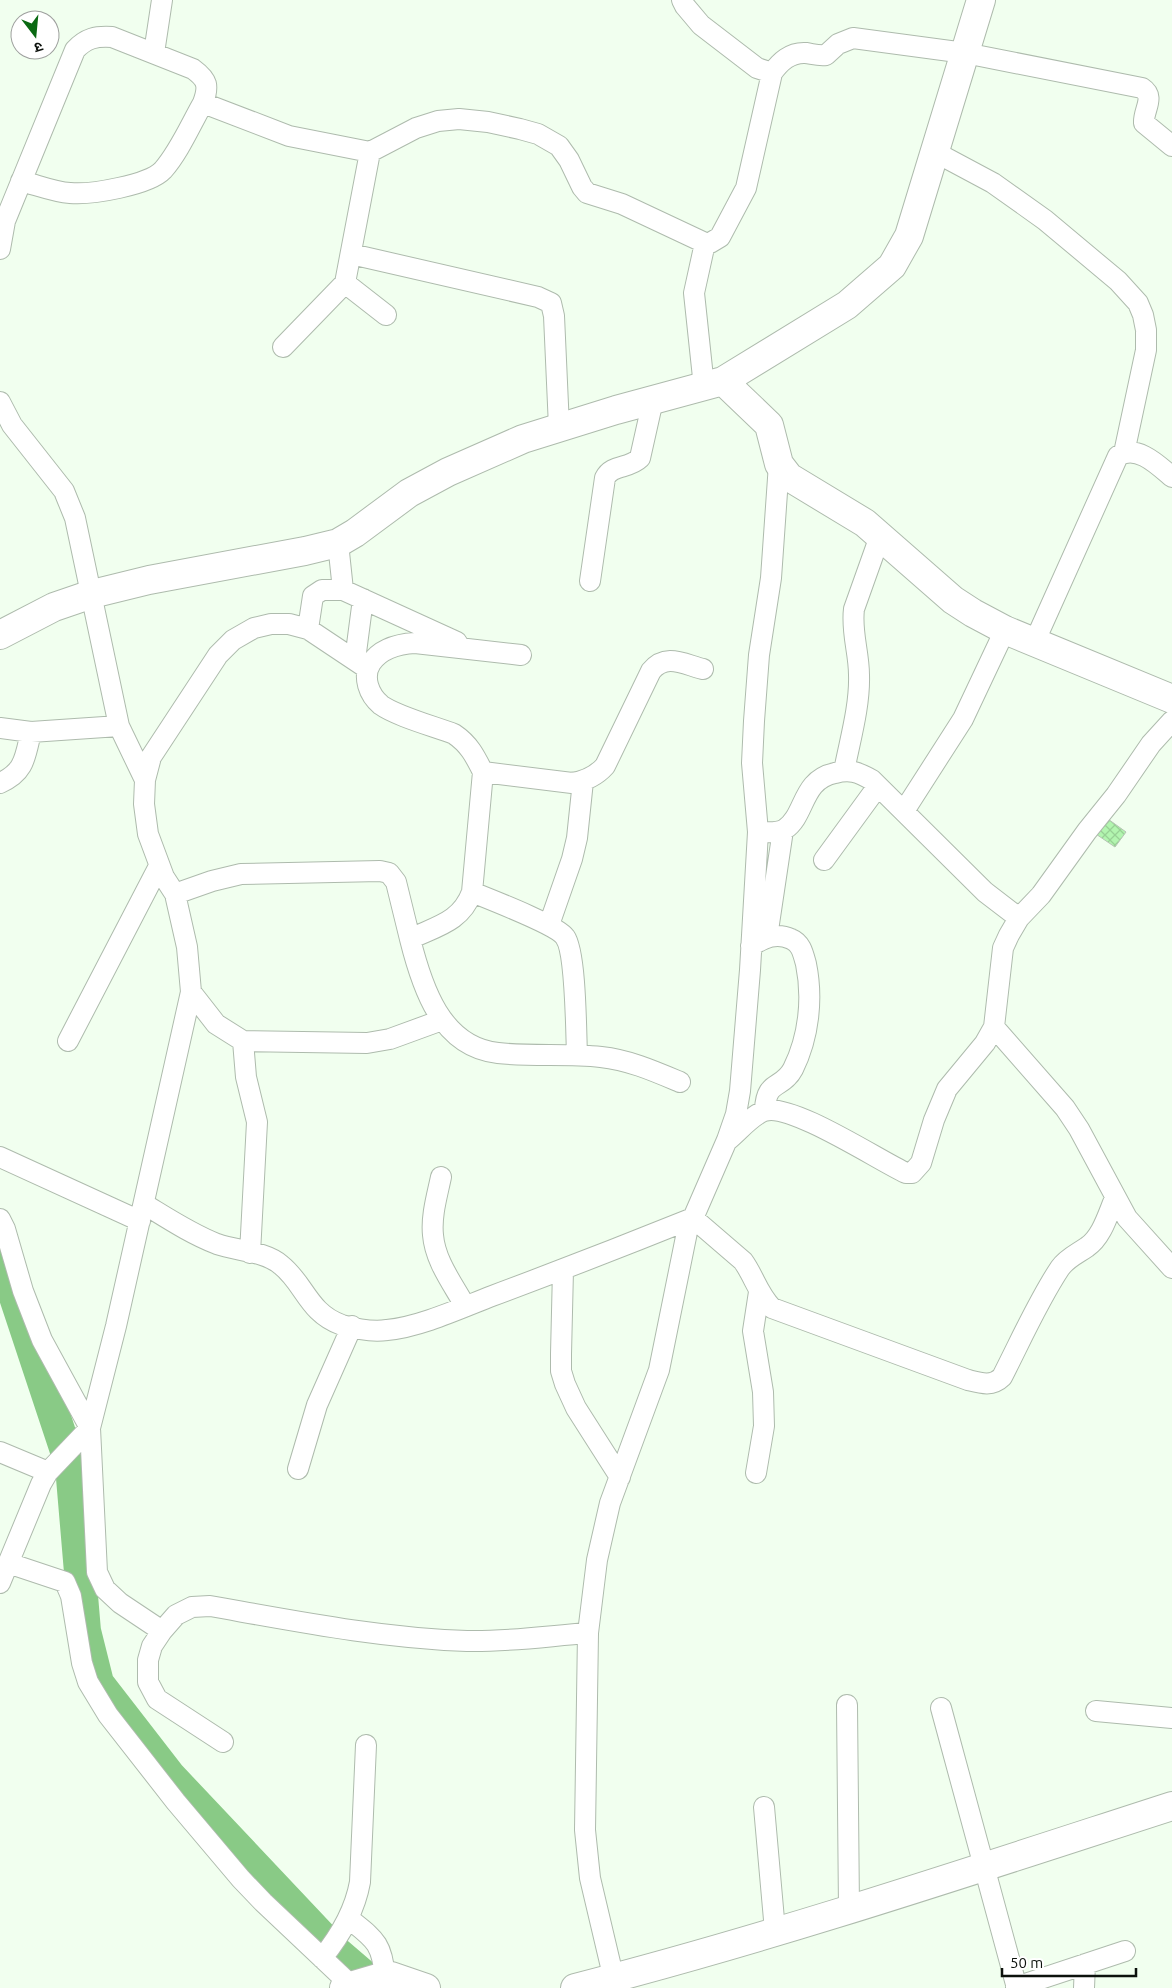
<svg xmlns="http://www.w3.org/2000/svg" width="1172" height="1988" viewBox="0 0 1172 1988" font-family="Ubuntu,'Noto Sans Devanagari',sans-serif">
  <defs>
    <pattern id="building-cross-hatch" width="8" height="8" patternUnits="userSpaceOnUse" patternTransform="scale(1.25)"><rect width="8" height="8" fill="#b2f5af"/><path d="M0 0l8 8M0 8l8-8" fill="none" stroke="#98d195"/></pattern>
  </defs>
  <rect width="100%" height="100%" fill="#f1ffef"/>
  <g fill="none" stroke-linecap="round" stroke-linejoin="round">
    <path stroke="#89ca86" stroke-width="32" d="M0 1252 71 1466 85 1631 98 1683 170 1776 336 1952 378 1988"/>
  </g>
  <path fill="url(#building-cross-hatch)" stroke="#b6c4b5" d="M1101 814 1126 832 1115 847 1090 830Z"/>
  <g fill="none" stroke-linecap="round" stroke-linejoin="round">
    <defs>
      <path id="street" d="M682 0 685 6 701 25 757 68 772 73
        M154 53 162 0
        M935 152 993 183 1045 220 1118 281 1138 303 1143 315 1146 330V350L1124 453
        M21 181C37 185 54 192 70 193 91 195 149 185 163 170 179 152 191 124 203 103
        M0 249 5 221 75 50C86 38 96 36 112 37L193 69C208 80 209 86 203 103L289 136 370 152 416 128 438 121 459 119 488 122 520 129 538 134 559 146 569 160 582 187 587 193 622 204 705 243H710L720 237 746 188 772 73C780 62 790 52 806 53 813 54 819 56 826 55L838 44 853 38 965 53 1142 88C1156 97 1143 110 1144 123L1172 146
        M351 254 538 297 551 303 554 316 559 427
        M345 283 386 315
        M283 347 345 283 370 152
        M704 387 694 293 705 243
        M0 402 12 425 64 491 75 518 119 726 145 780
        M590 581 605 478C612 464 629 469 640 458L653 400
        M343 590 457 642
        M308 629 313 596 322 590H343L338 543
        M1034 643 1118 456C1137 444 1158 465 1172 477
        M521 655 415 643C398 644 381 648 371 663 362 677 369 695 381 705 396 716 436 727 454 734 469 744 475 756 483 772L572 783C586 781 596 776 605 766L651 671C666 653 683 664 703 669
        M355 660 363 599
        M0 728 31 732 119 726
        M844 771C850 740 860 706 859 675 859 652 851 632 854 609L880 536
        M483 772 472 892C461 922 437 926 410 939 422 987 441 1047 498 1053 532 1057 567 1053 601 1057 629 1060 654 1071 680 1082
        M0 783C25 772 25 757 31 732
        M904 811 963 719 1005 630
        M758 832C766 832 777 834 785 829 806 815 801 780 835 773 850 769 858 772 872 780L985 892 1019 918
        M824 860 878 786
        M472 892C489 899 557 925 565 937 576 952 576 1032 577 1055
        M175 894 212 881 241 874 380 871 389 873 396 882 410 939
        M549 925 572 859 577 838 583 781
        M767 937 783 830
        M751 946C764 938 776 932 791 939 801 943 803 953 806 964 813 998 809 1037 793 1069 782 1090 766 1079 765 1110
        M191 992 216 1024 243 1041 367 1043 390 1039 442 1020
        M994 1027 1065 1108 1079 1129 1127 1218 1172 1268
        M68 1041 159 866
        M243 1041 246 1077 257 1122 250 1253
        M728 1140C739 1131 751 1116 764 1111 790 1102 878 1160 906 1173H912L921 1163 934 1120 947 1089 985 1043 994 1027 1003 948 1009 935 1019 918 1041 895 1087 831 1116 795 1151 744 1172 721
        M0 1157 140 1221
        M441 1177C437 1196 431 1216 433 1235 435 1261 453 1284 465 1306
        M144 1204C167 1218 191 1234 217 1244 237 1251 265 1251 281 1265 305 1284 308 1313 342 1325 356 1329 373 1332 387 1330 420 1327 461 1308 492 1296 559 1271 626 1245 693 1218L743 1261C754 1276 758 1294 772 1308L968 1380C980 1383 992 1387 1002 1377 1020 1342 1038 1301 1060 1268 1067 1258 1077 1254 1087 1247 1102 1237 1108 1214 1115 1198
        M0 1219 5 1229 23 1291 42 1340 90 1428 97 1572 105 1589 120 1603 162 1631
        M563 1270 561 1354V1371L565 1384 576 1408 620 1477
        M0 1452 48 1472
        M298 1469 317 1405 352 1326
        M756 1473 764 1426 763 1392 753 1331 759 1292
        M8 1563 65 1582 71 1596 82 1663 88 1682 108 1715 176 1802 241 1879 263 1902 354 1988
        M0 1583 41 1484 48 1472 90 1428 116 1326 191 992 187 947 175 894 164 877 148 834 144 804 145 780 151 757 218 655 233 640 254 628 271 624H289L308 629 368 669
        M847 1705 849 1909
        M941 1708 1017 1988
        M1096 1711 1172 1718
        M223 1742 157 1699 148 1682V1660L152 1646 162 1631 176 1615 192 1607 210 1606C295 1621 380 1638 467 1641 507 1642 548 1636 588 1633
        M764 1807 775 1931
        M348 1918C374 1939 382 1942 385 1977
        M322 1958C340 1936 355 1910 360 1882L366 1745
        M1016 1987 1125 1951
        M616 1988 590 1878 585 1830 588 1633 597 1560 610 1503 659 1370 687 1232 727 1140 736 1114 740 1091 750 970 758 832 752 763 754 721 759 655 771 578 779 464
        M1084 1988 1085 1964"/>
      <path id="secondary" d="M723 381 769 425 779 464 789 477 865 523 953 600 973 613 1005 630 1172 699
        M0 635 54 607 92 594 149 580 305 551 338 543 355 533 409 493 448 472 523 439 616 410 723 381 847 305 892 266 909 236 981 0
        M344 1988 378 1978 391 1976 426 1988
        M575 1988C777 1936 974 1870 1172 1806"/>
    </defs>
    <use href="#street" stroke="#aebbad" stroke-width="22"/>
    <use href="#secondary" stroke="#aebbad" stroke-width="30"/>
    <use href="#street" stroke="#fff" stroke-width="20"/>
    <use href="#secondary" stroke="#fff" stroke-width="28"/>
  </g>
  <g transform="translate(35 35) rotate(164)"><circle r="24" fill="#ffffff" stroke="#9ea09e"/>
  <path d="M0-4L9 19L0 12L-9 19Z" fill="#0a6912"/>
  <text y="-8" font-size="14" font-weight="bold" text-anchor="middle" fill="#0c110c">उ</text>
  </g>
  <path d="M1002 1968v8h134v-8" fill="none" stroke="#0c110c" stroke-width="2.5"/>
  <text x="1010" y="1968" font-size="15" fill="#0c110c" stroke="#ffffff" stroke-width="4" paint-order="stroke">50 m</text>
</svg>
